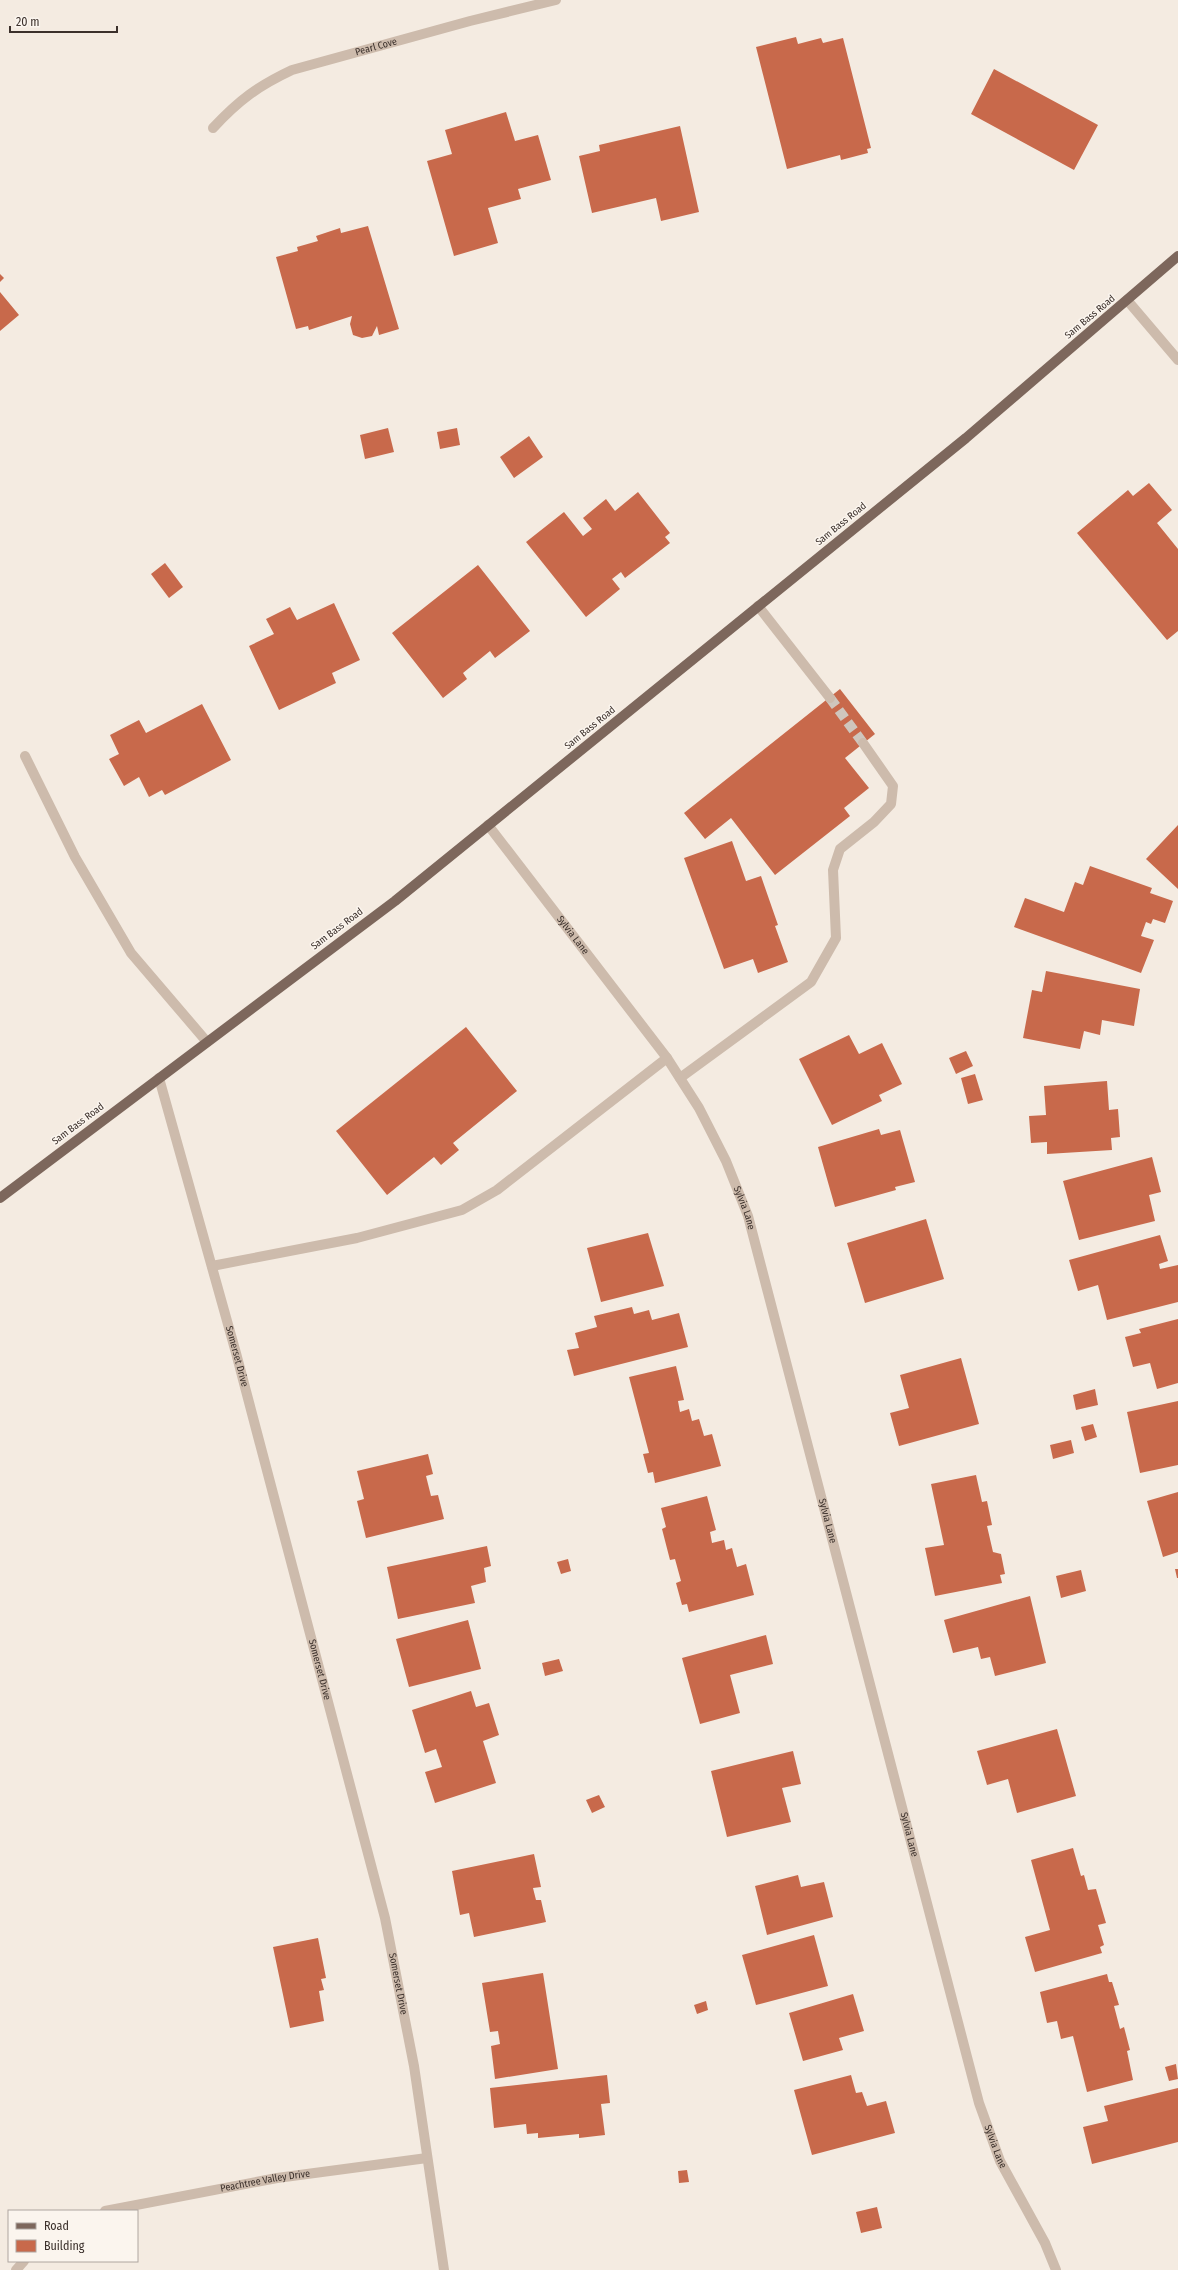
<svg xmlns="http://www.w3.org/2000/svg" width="1178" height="2270" viewBox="0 0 1178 2270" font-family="'Fira Sans Condensed',sans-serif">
  <rect width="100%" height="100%" fill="#f4ebe1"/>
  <path fill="#c8694b" d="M796 37 798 44 821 38 823 43 843 38 871 148 867 149 868 153 841 160 840 155 787 169 756 47Z
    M994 69 1098 125 1074 170 971 114Z
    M506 112 515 141 538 135 551 180 518 189 521 199 488 208 498 243 454 256 427 161 452 154 445 130Z
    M680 126 699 212 661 221 656 198 592 213 579 156 600 151 599 145Z
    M368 226 399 329 379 335 377 326 372 336 362 338 353 335 350 324 352 316 309 330 308 326 296 329 276 257 298 251 297 247 318 241 316 236 340 228 341 233Z
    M0 274 4 278 0 282Z
    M0 292 19 315 0 331Z
    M388 428 394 452 365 459 360 435Z
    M457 428 460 445 440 449 437 432Z
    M529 436 543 457 514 478 500 457Z
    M1149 483 1172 510 1157 523 1178 549V631L1167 640 1077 533 1128 490 1133 496Z
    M638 492 670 533 665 537 670 543 625 578 621 572 612 579 620 589 586 617 526 542 564 512 583 536 592 529 583 518 606 499 615 511Z
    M165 563 183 587 169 598 151 574Z
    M478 565 530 631 495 658 490 651 463 673 467 679 443 698 392 633Z
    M334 603 360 660 332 673 336 683 279 710 249 646 274 634 266 619 290 607 297 620Z
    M840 689 875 734 845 758 869 788 844 808 850 816 775 875 731 818 705 839 684 813Z
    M202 704 231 760 165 795 162 790 149 797 139 777 124 786 109 759 119 754 110 735 139 720 146 733Z
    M1178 825V889L1146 859Z
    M732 841 746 881 761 876 778 925 775 926 788 962 758 973 753 959 724 969 684 858Z
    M1090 866 1152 888 1150 893 1173 901 1165 923 1153 919 1151 924 1146 922 1141 936 1154 940 1141 973 1014 927 1025 898 1064 912 1075 882 1083 885Z
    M1046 971 1140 989 1134 1026 1102 1020 1100 1035 1084 1031 1080 1049 1023 1038 1032 990 1042 992Z
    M466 1027 517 1091 453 1143 459 1150 441 1165 434 1157 387 1195 336 1131Z
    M849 1035 859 1054 882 1043 902 1084 879 1095 882 1101 832 1125 799 1059Z
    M966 1051 973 1066 956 1074 949 1058Z
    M975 1074 983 1100 968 1104 961 1078Z
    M1107 1081 1109 1110 1118 1109 1120 1137 1111 1138 1112 1150 1047 1154V1142L1031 1143 1029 1116 1046 1115 1044 1086Z
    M879 1129 881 1135 900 1130 915 1182 895 1187 896 1190 835 1207 818 1147Z
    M1152 1157 1161 1192 1149 1195 1155 1221 1079 1240 1063 1181Z
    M926 1219 944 1279 865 1303 847 1243Z
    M648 1233 664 1286 601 1302 587 1248Z
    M1160 1235 1168 1261 1159 1264 1160 1269 1178 1265V1302L1107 1320 1098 1285 1078 1291 1069 1260Z
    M632 1307 634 1314 649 1310 652 1320 679 1313 688 1347 574 1376 567 1350 579 1348 575 1333 597 1327 594 1316Z
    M1178 1319V1383L1157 1389 1150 1363 1133 1367 1125 1337 1141 1333 1139 1329Z
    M961 1358 979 1424 899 1446 890 1413 909 1408 900 1375Z
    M676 1366 684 1400 678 1401 680 1412 689 1409 692 1421 699 1419 704 1436 712 1434 721 1466 655 1483 653 1472 648 1473 643 1454 649 1453 629 1377Z
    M1095 1389 1098 1405 1076 1410 1073 1395Z
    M1178 1401V1465L1140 1473 1127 1412Z
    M1093 1424 1097 1437 1085 1441 1081 1427Z
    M1071 1440 1074 1453 1053 1459 1050 1445Z
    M428 1454 433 1474 426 1476 431 1496 438 1495 444 1519 366 1538 357 1501 364 1499 357 1471Z
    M976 1475 982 1502 987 1501 992 1525 987 1526 993 1552 1001 1554 1005 1574 1000 1575 1002 1583 935 1596 925 1548 944 1545 931 1484Z
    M1178 1492V1552L1163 1557 1147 1501Z
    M707 1496 716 1530 710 1532 712 1543 724 1540 726 1550 732 1548 737 1567 746 1564 754 1595 689 1612 687 1604 682 1605 676 1583 681 1581 675 1559 670 1560 662 1529 666 1527 661 1508Z
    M487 1546 491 1566 484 1568 486 1582 471 1586 475 1603 398 1619 387 1567Z
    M568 1559 571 1571 561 1574 557 1562Z
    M1175 1569H1178V1578H1177Z
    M1081 1570 1086 1591 1061 1598 1056 1576Z
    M1030 1596 1046 1663 995 1676 990 1657 981 1659 978 1647 953 1653 944 1620Z
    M468 1620 481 1669 409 1687 396 1639Z
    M766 1635 773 1664 730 1675 740 1713 700 1724 682 1658Z
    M559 1659 563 1671 545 1676 542 1663Z
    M471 1691 476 1707 489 1703 499 1735 483 1741 496 1783 435 1803 425 1772 442 1767 436 1749 425 1753 412 1710Z
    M1057 1729 1076 1796 1017 1813 1008 1779 987 1785 977 1751Z
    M793 1751 801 1784 782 1788 791 1822 727 1837 711 1771Z
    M599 1795 605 1807 592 1813 586 1800Z
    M1073 1848 1081 1876 1084 1875 1088 1890 1096 1889 1106 1923 1098 1925 1104 1945 1100 1947 1102 1953 1035 1972 1025 1937 1050 1930 1031 1860Z
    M534 1854 541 1887 533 1888 536 1900H541L546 1922 474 1937 469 1913 460 1915 452 1871Z
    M798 1875 801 1887 824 1882 833 1917 767 1935 755 1886Z
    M814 1935 828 1986 756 2005 742 1955Z
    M318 1938 326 1978 321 1979 324 1990 319 1991 324 2021 290 2028 273 1947Z
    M543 1973 558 2069 495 2079 491 2046 500 2044 498 2031 490 2032 482 1983Z
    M1107 1974 1109 1982H1112L1119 2005 1114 2006 1120 2029 1124 2027 1130 2050 1127 2051 1133 2080 1087 2092 1073 2036 1061 2039 1057 2021 1047 2023 1040 1992Z
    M853 1994 864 2031 839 2038 843 2050 803 2061 789 2013Z
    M706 2001 708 2010 697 2014 694 2005Z
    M1176 2064 1178 2079 1169 2081 1165 2067Z
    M607 2075 610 2103 601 2104 605 2135 579 2138V2134L538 2138V2133L527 2134 526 2124 494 2128 490 2088Z
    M851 2075 856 2093 862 2092 867 2106 886 2101 895 2133 812 2155 794 2090Z
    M1178 2088V2142L1092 2164 1083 2127 1108 2121 1104 2106Z
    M687 2170 689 2182 679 2183 678 2171Z
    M877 2207 882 2228 861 2233 856 2212Z"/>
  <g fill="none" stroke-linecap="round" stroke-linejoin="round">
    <path stroke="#cfc6bd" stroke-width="10" stroke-dasharray="10 5" stroke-linecap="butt" d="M830 698 863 743"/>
    <g stroke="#cdbbac" stroke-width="10">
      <path id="s1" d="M213 128C239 100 258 86 292 70L470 21 556 0"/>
      <path d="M1127 300 1178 360"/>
      <path d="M758 606 830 698"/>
      <path d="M25 756 75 857 131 953 207 1042"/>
      <path id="s2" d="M488 825 667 1058 699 1108 726 1161 748 1216 979 2103 1000 2161 1045 2243 1056 2270"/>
      <path id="s3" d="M159 1078 236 1353 385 1918 414 2066 444 2270"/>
      <path d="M680 1078 811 982 836 938 833 870 840 849 874 822 891 804 893 786 863 743"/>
      <path d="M212 1266 357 1238 462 1210 497 1190 667 1058"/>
      <path id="s4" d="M105 2211 277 2178 427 2158"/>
      <path d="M16 2270 24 2261"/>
    </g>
    <path stroke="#7d675c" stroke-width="10" d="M0 1198 395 901 966 438 1178 256"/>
  </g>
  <g text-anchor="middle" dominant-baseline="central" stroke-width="3" stroke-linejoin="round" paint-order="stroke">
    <g font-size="10" fill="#3b302b" stroke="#fbf5ee">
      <text stroke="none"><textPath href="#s1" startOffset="186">Pearl Cove</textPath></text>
      <text transform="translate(1090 317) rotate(-40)">Sam Bass Road</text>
      <text transform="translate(841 524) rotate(-39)">Sam Bass Road</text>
      <text transform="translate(590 728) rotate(-39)">Sam Bass Road</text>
      <text transform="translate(337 929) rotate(-37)">Sam Bass Road</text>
      <text stroke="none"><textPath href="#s2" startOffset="139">Sylvia Lane</textPath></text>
      <text transform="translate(78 1124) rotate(-37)">Sam Bass Road</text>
      <text stroke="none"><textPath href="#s2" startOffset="463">Sylvia Lane</textPath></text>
      <text stroke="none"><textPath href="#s3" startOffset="289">Somerset Drive</textPath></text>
      <text stroke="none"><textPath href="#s2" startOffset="787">Sylvia Lane</textPath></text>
      <text stroke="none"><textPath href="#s3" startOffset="613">Somerset Drive</textPath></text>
      <text stroke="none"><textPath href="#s2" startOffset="1111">Sylvia Lane</textPath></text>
      <text stroke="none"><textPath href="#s3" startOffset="937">Somerset Drive</textPath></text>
      <text stroke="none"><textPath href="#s2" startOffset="1435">Sylvia Lane</textPath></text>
      <text stroke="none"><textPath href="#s4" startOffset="163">Peachtree Valley Drive</textPath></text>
    </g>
  </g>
  <rect x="8" y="2210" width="130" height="52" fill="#fbf5ee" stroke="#aea6a0"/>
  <rect x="16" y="2223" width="20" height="6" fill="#7d675c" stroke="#aea6a0"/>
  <text x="44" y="2230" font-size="12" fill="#3b302b">Road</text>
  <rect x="16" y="2240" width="20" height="12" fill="#c8694b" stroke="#aea6a0"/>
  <text x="44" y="2250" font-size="12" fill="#3b302b">Building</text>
  <path d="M10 26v6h107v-6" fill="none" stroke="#3b302b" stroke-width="2"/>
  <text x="16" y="26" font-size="12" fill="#3b302b" stroke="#fbf5ee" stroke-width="3" paint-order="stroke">20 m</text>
</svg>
